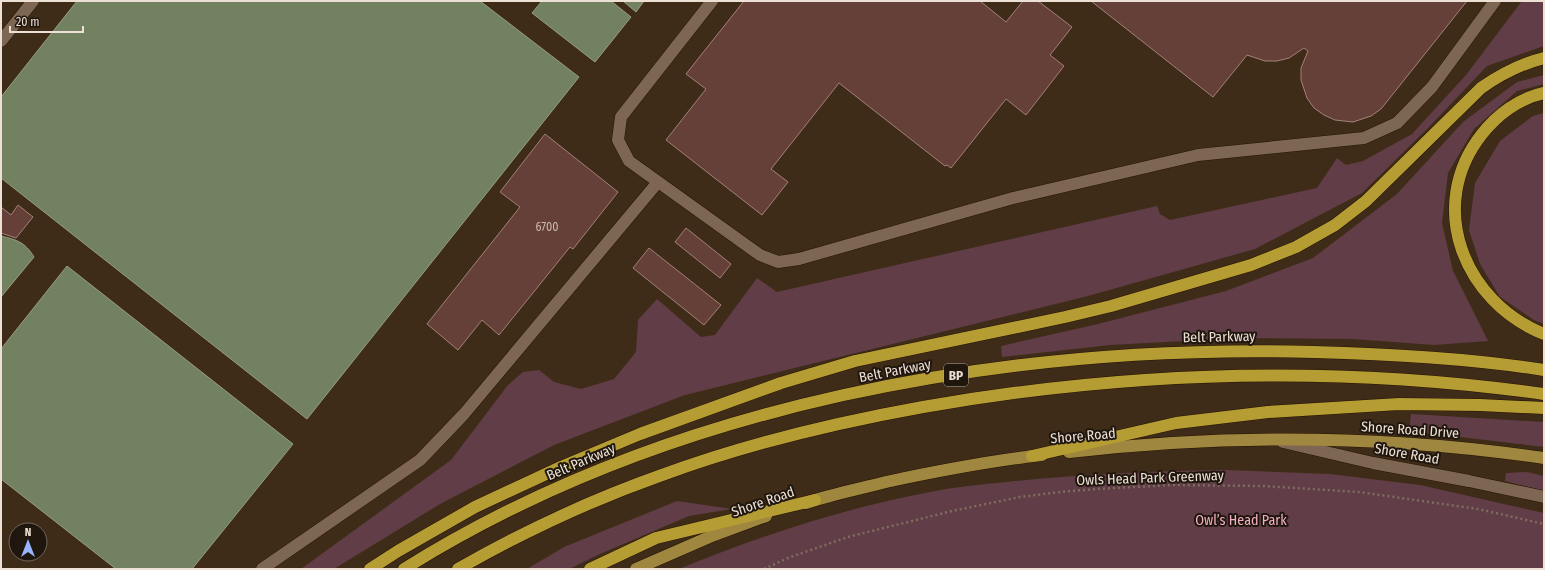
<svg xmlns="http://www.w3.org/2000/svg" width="1545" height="570" viewBox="0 0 1545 570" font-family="'Fira Sans Condensed',sans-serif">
  <rect width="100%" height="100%" fill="#3f2c18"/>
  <path fill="#613d47" d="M1522 1H1542L1544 3V46L1487 66 1428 128 1362 193 1255 249 1088 296 685 395 554 445 440 504 334 569H301L451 460 508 385 523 372 539 370 554 382 581 389 614 379 636 352 638 320 657 299 701 337 715 335 757 278 777 292 1157 206 1160 214 1170 220 1317 188 1337 158 1346 165 1363 161 1412 134 1466 75Z
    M1544 75V84L1517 91 1474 129 1448 173 1442 223 1453 271 1488 341 1434 345 1353 339 1242 338 1110 345 1002 357 1001 346 1098 324 1226 291 1313 258 1397 194 1463 122 1517 82Z
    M1544 113V324L1534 320 1500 297 1480 264 1469 230 1475 183 1500 141 1533 116Z
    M1411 414 1544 422V447L1409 431Z
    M1227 470 1330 474 1420 485 1544 513V569H679C760 536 844 508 930 492 955 487 982 484 1007 482 1080 474 1154 471 1227 470Z
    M1527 472 1544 476V491L1505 481 1506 473Z
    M677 501 732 509 689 516 600 554 569 569H527L564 547Z"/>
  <path fill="#72815f" stroke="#979e82" d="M77 1H480L579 77 307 419 1 178V97Z
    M542 1H611L631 17 595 62 532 13Z
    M623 1H644L636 12Z
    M1 236C17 240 25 242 34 257L1 297Z
    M67 266 293 444 192 569H116L1 479V349Z"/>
  <path fill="#654039" stroke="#a2817a" d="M744 1H980L1006 22 1023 1H1038L1072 27 1050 55 1064 66 1026 115 1006 99 951 168 947 165 945 166 839 83 771 169 788 182 762 215 666 140 706 89 686 74Z
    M1091 1H1467L1381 109 1371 116 1353 122 1335 120 1324 115 1314 108 1307 98 1301 80V68L1308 51 1304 48 1289 58 1277 61H1265L1247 55 1213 97Z
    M545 134 618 192 573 249 570 247 499 335 482 320 458 350 427 324 520 207 500 192Z
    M18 205 33 217 16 238 1 233V207L11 215Z
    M686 228 731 264 720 278 675 242Z
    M649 248 721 305 704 325 633 268Z"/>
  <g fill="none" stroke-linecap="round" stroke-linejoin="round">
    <defs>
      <path id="minor" d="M712 1 621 117 618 140 629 161 760 255 778 262 799 259 1013 198 1198 155 1364 138 1397 123 1432 87 1495 1
        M1 41 33 1
        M1283 442 1373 463 1469 481 1544 497
        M262 569 420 460 464 414 658 182"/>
      <path id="major" d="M1069 452C1226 434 1387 435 1544 458
        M806 503C832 494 859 489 886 482 937 471 990 461 1042 455
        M636 569 714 535 766 516"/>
      <path id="highway" d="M1544 93C1519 98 1497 115 1482 134 1425 206 1464 302 1544 334
        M1032 456 1176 423 1268 412 1399 404 1480 405 1544 408
        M370 569 398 551 475 507 561 467 640 434 781 383 855 361 1065 317 1111 306 1251 265 1296 247 1335 225 1366 201 1481 88C1501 74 1520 64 1544 58
        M404 569C669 403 1005 344 1314 352 1390 354 1468 358 1544 370
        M458 569C523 532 591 500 662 475 746 444 834 423 923 407 1127 371 1338 365 1544 394
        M590 569 656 538 815 500"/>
    </defs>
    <use href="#minor" stroke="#261302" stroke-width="13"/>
    <use href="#major" stroke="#261302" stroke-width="13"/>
    <use href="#highway" stroke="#261302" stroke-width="13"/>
    <path stroke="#7f6e5e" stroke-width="2.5" stroke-dasharray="2 3" stroke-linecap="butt" d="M764 569 788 558 848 537 952 511 1020 497 1060 492 1096 489 1173 485 1263 486 1359 492 1478 509 1544 524"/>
    <use href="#minor" stroke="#7e6752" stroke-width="12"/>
    <use href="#major" stroke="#9f8740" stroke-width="12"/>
    <use href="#highway" stroke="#b59d34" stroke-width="12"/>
  </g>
  <g text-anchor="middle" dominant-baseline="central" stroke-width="4" stroke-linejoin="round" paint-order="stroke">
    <g font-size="12" fill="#cbb8ae">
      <text x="547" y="227">6700</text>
    </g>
    <rect fill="#1f160e" stroke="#afa399" stroke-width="1" x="944" y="364" width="24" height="22" rx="3"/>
    <g font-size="13" font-weight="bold" fill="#ede0d5">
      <text x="956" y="375">BP</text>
    </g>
    <g font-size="14" fill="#ede0d5" stroke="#1f160e">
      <text transform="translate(1219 337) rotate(-1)">Belt Parkway</text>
      <text transform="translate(895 371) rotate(-11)">Belt Parkway</text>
      <text transform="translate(1410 430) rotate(4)">Shore Road Drive</text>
      <text transform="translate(1083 436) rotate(-5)">Shore Road</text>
      <text transform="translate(1407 454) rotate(10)">Shore Road</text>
      <text transform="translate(581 462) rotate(-23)">Belt Parkway</text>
      <text transform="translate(1150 478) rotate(-2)">Owls Head Park Greenway</text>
      <text transform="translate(763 502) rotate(-19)">Shore Road</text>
    </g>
    <g font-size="14" fill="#f4b0c3" stroke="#1f160e">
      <text x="1241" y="520">Owl’s Head Park</text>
    </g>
  </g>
  <rect width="1545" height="570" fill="none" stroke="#ede0d5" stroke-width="4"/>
  <g transform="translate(28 542)"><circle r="19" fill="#1f160e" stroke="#71675e"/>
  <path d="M0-3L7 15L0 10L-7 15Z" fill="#97b6fd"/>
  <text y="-6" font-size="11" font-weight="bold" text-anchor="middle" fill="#ede0d5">N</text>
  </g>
  <path d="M10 26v6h73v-6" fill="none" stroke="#ede0d5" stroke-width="2"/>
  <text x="16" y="26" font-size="12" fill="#ede0d5" stroke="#1f160e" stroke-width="3" paint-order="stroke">20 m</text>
</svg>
